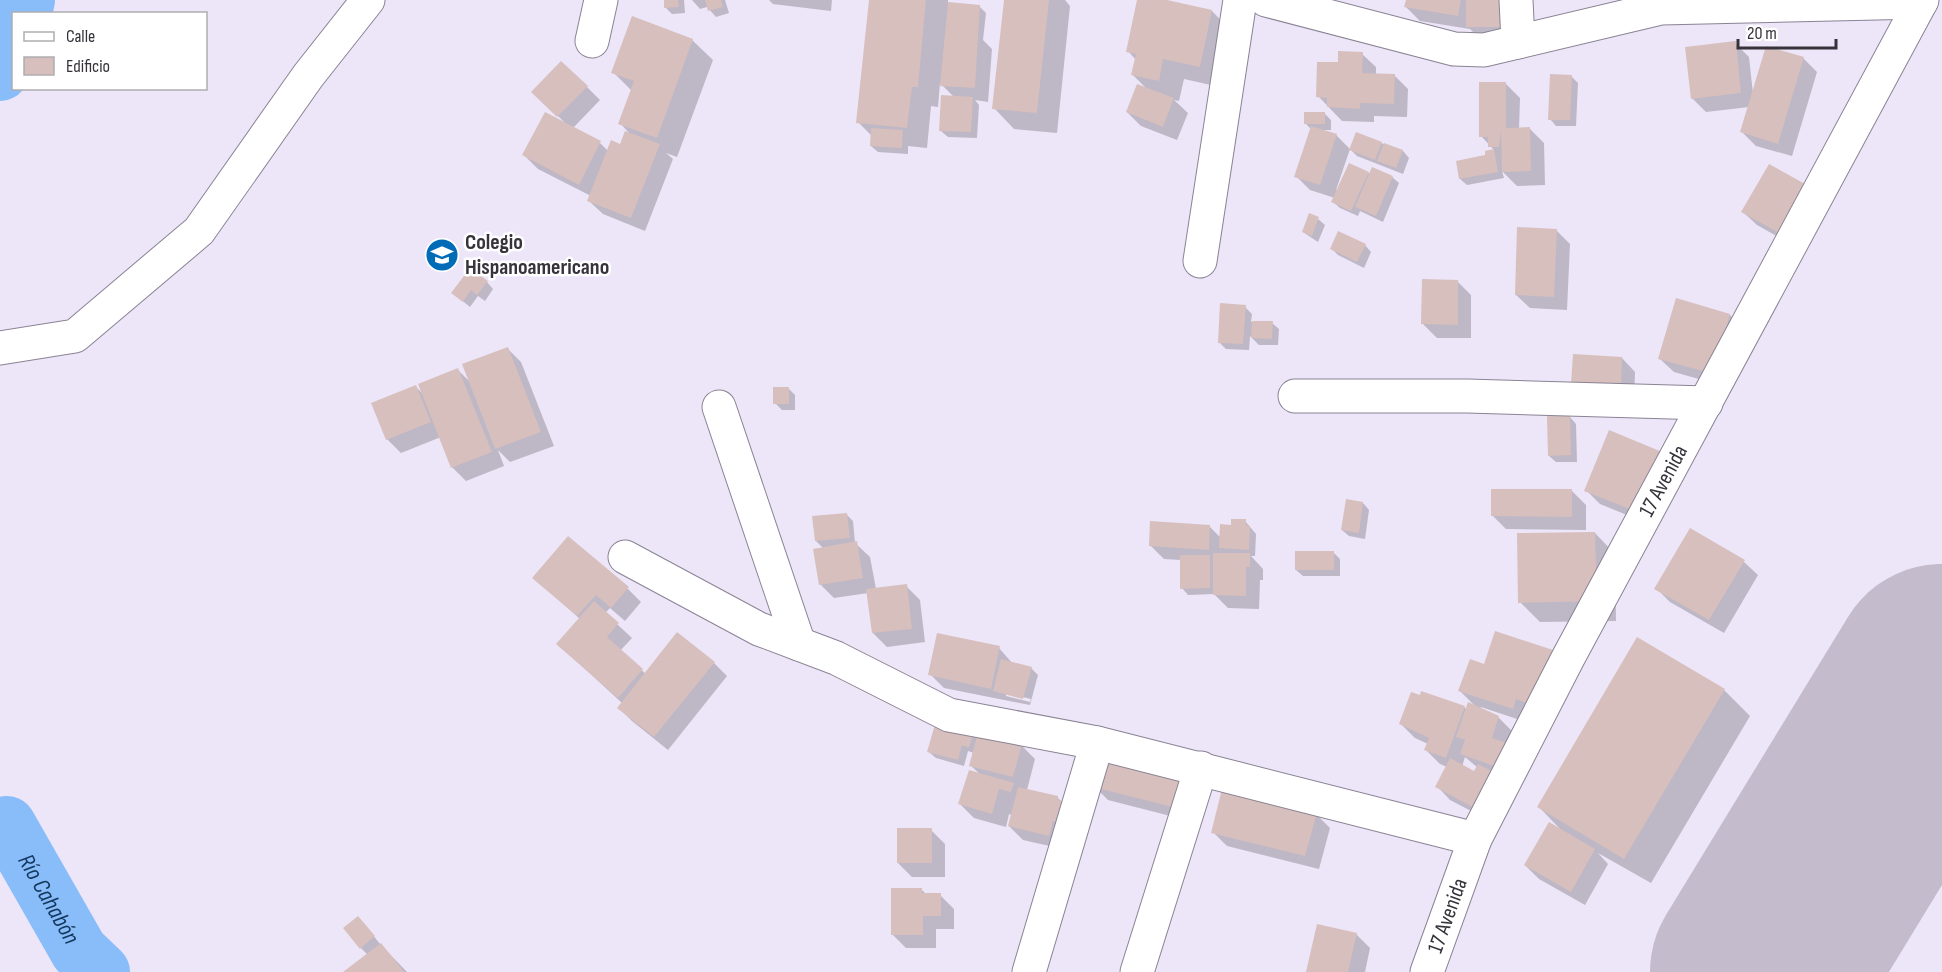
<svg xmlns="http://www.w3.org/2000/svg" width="1942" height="972" viewBox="0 0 1942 972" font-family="'Sofia Sans Condensed',sans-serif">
  <rect width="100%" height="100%" fill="#ede5f8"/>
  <path fill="#0003" fill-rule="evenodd" d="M665 0H684L685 13 672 14 666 8Z
    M692 0H725L729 13 716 17 707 7 700 9Z
    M769 0H832L831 11 773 4Z
    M871 0H948V3L979 6 986 13 983 40 992 49 988 102 975 100 979 105 977 138 948 137 941 131 954 97 940 83 938 107 931 106 927 148 908 146V154L878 152 871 146 872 136 858 122Z
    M1006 0H1065L1070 6 1057 133 1014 129 994 108Z
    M1139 0H1161L1212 11 1232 32 1220 87 1184 79 1179 101 1174 100 1188 113 1177 140 1141 126 1127 112 1147 89 1133 75 1136 60 1128 51Z
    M1407 0H1515L1517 40H1481L1470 29 1420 21 1406 7Z
    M692 40 713 60 677 157 666 153 673 159 645 231 603 214 589 201 591 196 538 169 524 155 565 123 534 92 587 87 600 100 573 128 600 143 608 151 620 146 631 135 620 123 632 91 613 72Z
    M1735 43 1749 57 1753 94 1803 58 1817 72 1792 156 1756 146 1742 132 1749 107 1706 112 1692 98Z
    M1362 54 1376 67V75H1394L1408 89 1407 117 1374 116V122L1342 121 1318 96Z
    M1571 76 1578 83 1576 126H1556L1550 119Z
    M1506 84 1520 98 1519 129H1530L1544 143 1545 185 1517 186 1502 171 1504 178 1467 185 1460 179 1494 150 1481 136Z
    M1324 113 1331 120V130H1321L1336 135 1350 149 1336 190 1368 173 1392 177 1399 183 1383 222 1360 211 1358 216 1340 208 1333 202 1335 198 1310 190 1296 176 1311 129 1305 123Z
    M1381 143 1403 151 1409 158 1403 174 1357 156 1351 150Z
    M1813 190 1801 250 1757 225 1743 212Z
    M1318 219 1325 225 1318 242 1303 232Z
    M1556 230 1570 244 1567 310 1530 308 1516 295Z
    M1365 245 1371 252 1364 268 1338 255 1332 249Z
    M1457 281 1471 295V338H1437L1423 324Z
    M487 282 493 289 485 301 478 296 470 307 453 293Z
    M1245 307 1252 314 1251 322 1272 323 1279 329 1278 345H1259L1250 336 1249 350 1226 349 1219 342Z
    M1730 315 1743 329 1727 387 1674 372 1660 359Z
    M507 348 521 362 554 446 510 462 498 450 504 466 466 481 452 467 441 437 401 453 387 439 416 387 423 394 458 370 472 384Z
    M1622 358 1635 372 1634 400 1587 397Z
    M789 389 795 395V410H782L775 403Z
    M1570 417 1576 424 1577 462H1556L1549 456Z
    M1610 432 1656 527 1600 504 1586 490Z
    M1572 491 1586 505V530L1506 529 1492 515Z
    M1363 503 1369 510 1365 539 1349 536 1342 530Z
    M846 514 853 521 855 543 870 557 876 589 906 586 920 600 925 642 887 647 873 633 868 593 834 598 821 585 824 549 816 541Z
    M1245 521 1256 534 1255 556H1251L1263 569V580H1260L1259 609 1228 608 1214 594 1188 595 1182 588 1181 560 1164 559 1150 545 1210 527 1221 538 1232 526Z
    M1690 530 1744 562 1758 575 1724 633 1670 602 1656 588Z
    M1595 533 1615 554 1616 621 1540 622 1520 602Z
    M1333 552 1340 559V576H1303L1296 570Z
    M534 578 628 589 641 602 625 621 610 608 605 613 632 638 620 651 646 674 714 663 727 676 668 750 632 721 619 708 622 703 558 644 580 619Z
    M999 648 1013 664 1031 668 1038 675 1030 705 944 688 930 674ZM1006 693 1031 699 1030 702 1006 696Z
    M1555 653 1526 722 1481 707 1480 709 1499 718 1512 731 1498 825 1450 800 1437 786 1447 767 1440 764 1426 750 1428 744 1415 738 1401 724 1464 707 1467 710 1476 707 1460 691 1485 666ZM1465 757 1478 768 1475 774 1462 767Z
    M1724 690 1750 716 1651 883 1598 853 1608 864 1585 905 1539 879 1525 865 1562 831 1539 807Z
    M937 722 1021 745 1035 759 1027 790 1058 798 1062 802 1063 849 1023 840 1009 826 1012 815 1009 814 1006 827 974 818 960 804 981 775 970 765 974 753 968 751 964 766 936 758 929 752Z
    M1103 752 1190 821 1108 800 1094 786Z
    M1316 814 1330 828 1319 869 1227 846 1213 832Z
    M931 830 945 844V877H912L898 863Z
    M921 889 927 895H940L954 909V929H936V948H906L892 934Z
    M365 925 380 944 407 972H345L368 955 361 948Z
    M1356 934 1370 948 1365 972H1308Z"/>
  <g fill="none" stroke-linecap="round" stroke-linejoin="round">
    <g stroke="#89bdf9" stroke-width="58">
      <path d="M23 14 26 0"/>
      <path d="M0 72 14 55"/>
      <path id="s1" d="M0 826 7 825 79 951 101 972"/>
    </g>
    <path stroke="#c4bccd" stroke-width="220" d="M1760 972 1942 674"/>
  </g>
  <path fill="#d6bfbd" d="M664 0H678L679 7 664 8Z
    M705 0H721L723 7 708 11Z
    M869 0H926L918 87H912L907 128 856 123Z
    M1004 0H1049L1037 113 992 109Z
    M1137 0H1167L1212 10 1200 67 1163 59 1159 81 1131 75 1136 54 1126 52Z
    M1406 0H1461L1458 16 1404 7Z
    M1466 0H1504V27H1466Z
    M948 2 980 5 975 88 940 86Z
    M632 16 693 39 657 138 618 124 634 81 611 73Z
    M1736 41 1741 93 1691 99 1685 47Z
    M1766 46 1804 57 1778 144 1740 132Z
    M1338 51 1363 52 1362 73 1395 74 1394 104 1360 103V109L1327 107V98L1316 97 1317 62H1338Z
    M561 61 588 86 557 117 531 92Z
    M1550 74 1572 75 1570 120H1548Z
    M1479 82H1506V128L1530 127 1531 171 1502 172 1501 131 1499 147H1488V137H1479Z
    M1137 84 1174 98 1163 127 1126 112Z
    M941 95 973 97 971 132 939 131Z
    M545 112 601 141 579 185 522 155Z
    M1304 112H1325V124H1304Z
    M1311 126 1337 134 1320 185 1294 177Z
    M871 128 903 130 902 148 870 146Z
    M625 131 660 144 631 218 587 201 611 140 620 144Z
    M1356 132 1382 142 1375 160 1349 150Z
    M1384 143 1403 150 1396 168 1377 161Z
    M1494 149 1498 172 1459 179 1456 161 1485 155V151Z
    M1349 163 1369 172 1351 211 1331 202Z
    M1769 164 1814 189 1787 237 1741 212Z
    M1372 167 1393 176 1376 216 1355 207Z
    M1309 213 1319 217 1312 236 1302 232Z
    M1517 227 1557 229 1554 297 1515 295Z
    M1338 231 1366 244 1357 262 1330 249Z
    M470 268 488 281 477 295 471 290 463 302 451 293Z
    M1422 279 1458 280V325L1421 324Z
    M1676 298 1730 314 1714 374 1658 359Z
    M1220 303 1246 305 1243 344 1218 343Z
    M1252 321H1273L1272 339 1251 338Z
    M508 347 541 432 495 449 462 364Z
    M1573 354 1622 357 1621 387 1571 384Z
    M458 368 492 452 451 468 418 384Z
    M416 385 431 422 386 440 371 403Z
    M773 387H789V404H773Z
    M1570 415 1571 455 1548 456 1547 416Z
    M1609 430 1667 454 1642 514 1584 491Z
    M1491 489H1572V517L1491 516Z
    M1346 499 1363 502 1359 533 1341 530Z
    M847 513 850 538 815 541 812 516Z
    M1231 519H1246V525L1250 526 1249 550 1219 548 1220 524 1231 525Z
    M1150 521 1210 525 1209 550 1149 546Z
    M1690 528 1745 560 1709 620 1654 589Z
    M1595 532 1597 601 1518 603 1517 533Z
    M568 536 629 587 611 608 596 595 577 616 532 578Z
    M857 541 863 578 819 585 813 549Z
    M1295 551H1334V570H1295Z
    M1213 553H1250V567H1246V596L1213 595Z
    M1180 555H1210V588L1180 589Z
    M907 584 912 629 872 633 866 589Z
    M594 601 619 623 607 637 643 669 618 698 556 644Z
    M1495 631 1556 651 1538 707 1516 699 1513 709 1458 691 1470 659 1484 664Z
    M677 632 715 662 654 737 617 708Z
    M937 633 1000 646 991 689 928 675Z
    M1637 637 1725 689 1624 859 1537 807Z
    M1001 659 1032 667 1023 699 993 691Z
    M1421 691 1465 706 1446 758 1424 750 1429 738 1399 724 1411 692 1420 695Z
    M1468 702 1499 716 1492 738 1511 744 1502 769 1460 754 1465 740 1456 737Z
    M936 721 974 731 969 748 962 745 958 760 927 752Z
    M978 732 1022 744 1013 777 969 766Z
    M1102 750 1186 772 1177 808 1093 787Z
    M1450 758 1474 771 1478 764 1503 777 1484 813 1435 787Z
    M969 770 1014 783 1011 792 999 789 992 814 958 804Z
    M1018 787 1058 796V800L1066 802 1062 823 1053 821 1049 836 1008 826Z
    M1222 789 1317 813 1305 856 1211 833Z
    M1549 822 1595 849 1571 892 1524 865Z
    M897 828H932V863H897Z
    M891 888H922V893H941V916H923V935H891Z
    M358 916 375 936 360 949 343 928Z
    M1317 924 1357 933 1348 972H1306Z
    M381 943 404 972H343Z"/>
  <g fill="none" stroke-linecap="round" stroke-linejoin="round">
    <defs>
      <g id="minor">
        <path d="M1266 0 1454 49 1484 50 1661 8 1921 2"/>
        <path d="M1516 0 1518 42"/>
        <path d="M592 41 601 0"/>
        <path d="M1200 261 1240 0"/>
        <path d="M0 348 75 336 199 231 308 76 368 0"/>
        <path d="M1295 396H1467L1706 403"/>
        <path d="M719 407 799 644"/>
        <path d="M625 557 759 629 836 658 949 715 1097 743 1475 839"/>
        <path d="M1029 972 1097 743"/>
        <path d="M1137 972 1201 768"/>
        <path id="s2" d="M1427 972 1475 839 1568 658 1922 0"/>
      </g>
    </defs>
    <use href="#minor" stroke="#8a8394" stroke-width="35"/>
    <use href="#minor" stroke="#fff" stroke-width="33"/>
  </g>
  <defs>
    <symbol id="university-disc" viewBox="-11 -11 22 22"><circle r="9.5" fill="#006cb7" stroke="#fff"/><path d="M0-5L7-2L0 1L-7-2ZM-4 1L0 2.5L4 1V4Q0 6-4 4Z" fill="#fff"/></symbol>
  </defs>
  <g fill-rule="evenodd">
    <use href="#university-disc" x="423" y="236" width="38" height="38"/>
  </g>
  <g text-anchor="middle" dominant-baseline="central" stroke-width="5" stroke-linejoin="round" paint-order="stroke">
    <g font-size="22" font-weight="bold" fill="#36333a" stroke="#fff" text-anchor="start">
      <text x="465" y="242">Colegio<tspan x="465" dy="25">Hispanoamericano</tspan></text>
    </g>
    <g font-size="22" fill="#36333a" stroke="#fff">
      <text stroke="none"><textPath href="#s2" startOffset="546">17 Avenida</textPath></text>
      <text stroke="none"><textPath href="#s2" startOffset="60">17 Avenida</textPath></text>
    </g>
    <g font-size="24" font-style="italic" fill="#13375d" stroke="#fff">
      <text stroke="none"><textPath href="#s1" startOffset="92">Río Cahabón</textPath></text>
    </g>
  </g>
  <rect x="12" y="12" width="195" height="78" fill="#ffffff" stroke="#afadb0" stroke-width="1.5"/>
  <rect x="24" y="32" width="30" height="9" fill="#ffffff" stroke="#afadb0" stroke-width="1.5"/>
  <text x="66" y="42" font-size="18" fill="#36333a">Calle</text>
  <rect x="24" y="57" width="30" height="18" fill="#d6bfbd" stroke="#afadb0" stroke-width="1.5"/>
  <text x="66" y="72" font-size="18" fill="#36333a">Edificio</text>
  <path d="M1738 39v9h98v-9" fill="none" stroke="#36333a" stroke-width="3"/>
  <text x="1747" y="39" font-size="18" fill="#36333a" stroke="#ffffff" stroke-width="4.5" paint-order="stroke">20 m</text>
</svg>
